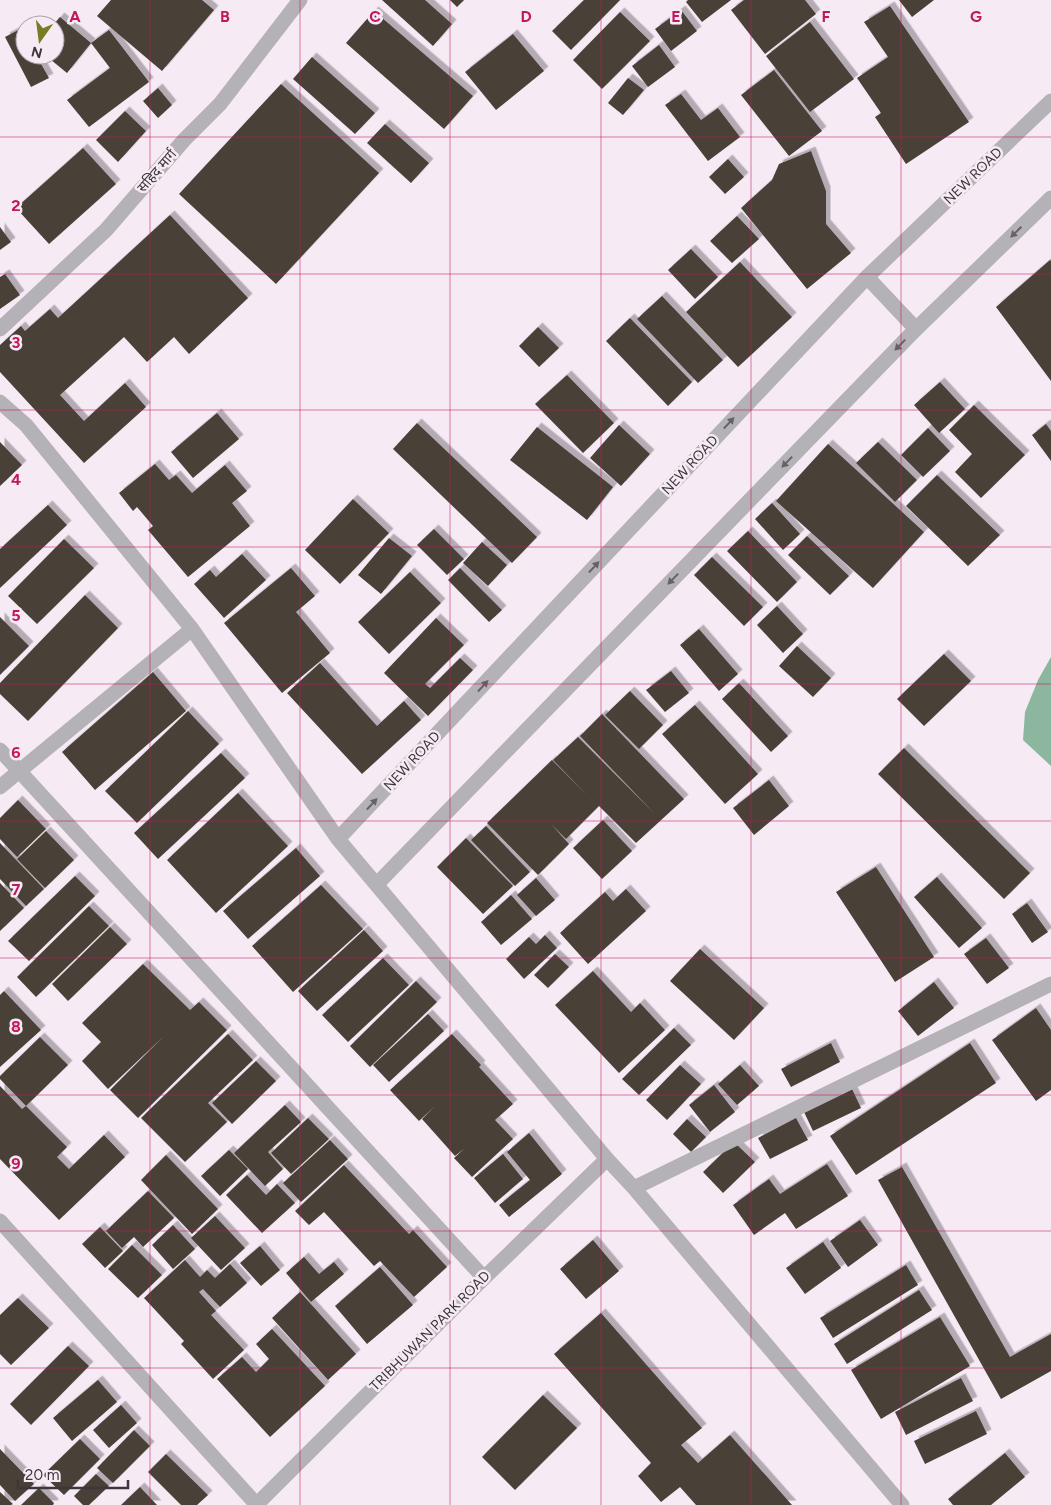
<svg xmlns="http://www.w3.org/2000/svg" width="1051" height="1505" viewBox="0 0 1051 1505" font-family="Figtree,'Noto Sans Devanagari',sans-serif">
  <defs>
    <filter id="shadow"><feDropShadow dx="4.5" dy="-4.5" stdDeviation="0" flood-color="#0004"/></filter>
  </defs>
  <rect width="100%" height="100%" fill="#f6ebf5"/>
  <path fill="#8cb69d" d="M1051 657V766L1023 740 1025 712 1038 680Z"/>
  <path fill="#484038" filter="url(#shadow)" d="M111 0H202L214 10 162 71 97 16Z
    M382 0H425L452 24 433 46Z
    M450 0H464L457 7Z
    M584 0H620L571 50 552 31Z
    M688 0H731L702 22 686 2Z
    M744 0H805L816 14 765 54 731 10Z
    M899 0H934L912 17Z
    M890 6 969 122 906 164 875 117 881 113 857 78 888 57 864 22Z
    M681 10 697 31 671 51 655 29Z
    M374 11 473 96 444 129 346 43Z
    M620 12 650 41 602 89 573 60Z
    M60 17 91 43 67 73 45 55H55V25H53Z
    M810 22 854 79 810 112 766 56Z
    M22 28 25 34V55H36L49 78 31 87 5 37Z
    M109 30 149 82 89 127 67 100 110 68 91 43Z
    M513 34 544 71 496 110 465 72Z
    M659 45 675 67 648 87 632 66Z
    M312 57 375 113 355 134 293 79Z
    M774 70 822 131 789 156 741 95Z
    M628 78 644 90 623 115 608 103Z
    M281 84 379 173 276 284 179 194Z
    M158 88 172 105 158 118 143 101Z
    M681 94 701 120 718 108 740 137 708 161 665 105Z
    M125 111 146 131 118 162 96 140Z
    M385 124 429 163 411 183 367 143Z
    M83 148 116 184 49 244 16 208Z
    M811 151 826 191V224L851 253 807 289 741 208 772 180 779 164Z
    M728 159 744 177 725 194 709 177Z
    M170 215 248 298 189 354 174 337 147 362 124 337 60 395 84 421 125 383 146 407 84 463 0 372V345L21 326 25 331 50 309 58 318Z
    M737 216 759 239 732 263 710 241Z
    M0 227 11 242 0 250Z
    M691 249 718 277 695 299 668 270Z
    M1050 260 1051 261V381L996 307Z
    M740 262 792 317 738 367 686 312Z
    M5 274 20 295 0 309V277Z
    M662 296 723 360 698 383 637 319Z
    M630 318 692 382 668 406 606 341Z
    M538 327 559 348 539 367 519 346Z
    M567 375 614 423 583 453 535 404Z
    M940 382 965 409 939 433 914 405Z
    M974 405 1025 455 981 498 955 472 972 454 949 430Z
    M217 413 239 439 193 478 171 452Z
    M417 423 537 537 512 563 393 449Z
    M1046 424 1051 431V461L1032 435Z
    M619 425 650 454 621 486 590 458Z
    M537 427 613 487 587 520 510 460Z
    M928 428 950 451 923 477 901 455Z
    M0 442 22 465 0 486Z
    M878 442 917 480 895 502 856 463Z
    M828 444 924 532 873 588 776 501Z
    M155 464 169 480 176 475 192 493 225 465 247 491 232 503 250 526 188 577 148 530 153 526 137 507 133 511 119 493Z
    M937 475 1000 535 968 566 906 506Z
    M353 499 389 533 340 584 305 550Z
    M772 503 800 534 783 550 755 519Z
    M48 505 67 525 0 588V549Z
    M434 529 464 559 447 575 417 545Z
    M748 531 797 582 777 602 727 551Z
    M807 536 849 576 830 595 788 555Z
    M389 538 412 556 381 594 358 575Z
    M64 539 94 568 37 624 8 596Z
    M482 542 507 565 488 586 463 563Z
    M242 554 266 580 224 618 194 584 210 570 216 577Z
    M712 557 763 607 744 626 694 575Z
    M291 568 315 596 296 612 330 653 282 693 224 623Z
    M460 568 502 610 489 622 448 580Z
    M410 572 441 603 389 654 358 622Z
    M85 595 118 628 28 721 0 694V683Z
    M777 606 803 634 783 653 757 625Z
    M0 617 29 646 0 675Z
    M436 618 464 645 425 684 430 688 460 658 473 670 428 716 384 673Z
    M699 629 738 674 719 691 680 645Z
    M797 646 831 678 813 697 779 666Z
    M944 654 971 681 924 726 897 699Z
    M320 663 377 726 404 701 421 720 362 774 287 693Z
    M671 671 689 693 665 712 646 690Z
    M153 672 186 711 95 790 62 752Z
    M739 683 788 736 771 752 722 699Z
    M630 691 663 725 639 749 605 715Z
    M695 705 758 774 725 804 662 734Z
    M188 711 219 744 137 823 105 791Z
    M602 714 684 799 636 843 599 806 566 839 551 824 569 844 554 859 545 850 554 859 538 875 487 823 552 760 587 795 553 760 578 737 655 814 580 736Z
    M904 748 1030 873 1004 899 878 774Z
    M221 753 245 778 158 859 134 833Z
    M769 780 789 806 754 835 733 808Z
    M238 793 288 846 216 913 167 860Z
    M18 800 46 829 17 857 0 839V818Z
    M603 820 632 851 602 879 573 848Z
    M486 826 530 872 515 886 471 840Z
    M46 831 74 860 45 888 17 859Z
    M466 838 513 886 483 914 437 867Z
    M0 843 44 889 26 906 0 879Z
    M296 848 320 876 248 939 223 911Z
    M876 867 934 957 895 982 836 892Z
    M75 876 95 896 29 961 8 941Z
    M937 877 982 928 959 948 914 897Z
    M536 878 555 900 536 916 517 895Z
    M0 883 24 908 0 931Z
    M321 885 363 929 293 992 252 946Z
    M626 889 646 911 588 964 560 933 605 892 613 901Z
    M511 895 532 919 501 945 481 922Z
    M1027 903 1048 932 1032 943 1012 914Z
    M89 906 109 926 36 997 17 977Z
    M110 927 127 944 68 1001 52 984Z
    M364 930 383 951 317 1011 298 991Z
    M545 935 557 948 524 979 506 959 529 937 536 944Z
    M986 938 1009 968 987 984 964 954Z
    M700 949 764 1008 734 1040 670 981Z
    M555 954 569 967 548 988 534 975Z
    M383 958 409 985 348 1042 322 1015Z
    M143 964 190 1010 199 1002 227 1030 138 1118 110 1090 164 1036 108 1089 82 1061 101 1042 82 1023Z
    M593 971 631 1012 640 1003 665 1030 619 1073 555 1005Z
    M416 981 437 1002 370 1067 350 1046Z
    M934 982 954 1008 918 1036 898 1011Z
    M4 991 41 1030 0 1067V995Z
    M1036 1008 1051 1030V1090L1036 1101 992 1040Z
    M428 1014 444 1031 389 1082 373 1065Z
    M674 1028 691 1045 639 1095 622 1079Z
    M228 1034 253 1060 208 1103 227 1122 185 1162 141 1118Z
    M452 1034 481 1065 479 1067 513 1104 495 1120 513 1139 472 1177 454 1158 465 1148 455 1156 422 1119 435 1106 419 1121 390 1090Z
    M40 1037 68 1065 26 1106 0 1079V1076Z
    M831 1043 840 1062 791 1087 781 1069Z
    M970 1043 996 1083 856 1175 830 1136Z
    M256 1061 276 1081 232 1124 212 1103Z
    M680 1065 701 1084 667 1120 646 1100Z
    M740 1065 759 1086 737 1105 718 1084Z
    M714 1085 735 1112 710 1132 689 1105Z
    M0 1086 22 1109 26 1106 67 1147 57 1157 69 1169 104 1135 125 1157 59 1220 0 1159Z
    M852 1089 861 1108 813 1131 804 1112Z
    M285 1105 301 1122 268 1152 283 1169 265 1186 234 1153Z
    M308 1118 329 1139 291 1174 271 1153Z
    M796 1118 808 1140 770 1159 758 1138Z
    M687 1119 706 1137 691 1152 673 1134Z
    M529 1133 562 1174 509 1217 499 1205 530 1180 507 1152Z
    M330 1140 348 1159 301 1202 283 1183Z
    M734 1142 755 1162 723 1193 703 1172Z
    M229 1150 248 1169 220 1196 201 1176Z
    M503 1154 523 1179 495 1203 474 1178Z
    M166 1155 218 1209 192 1234 141 1180Z
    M827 1164 848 1196 796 1229 785 1213 754 1235 733 1205 769 1179 780 1194Z
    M344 1165 409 1234 413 1230 447 1267 414 1297 380 1261 374 1266 324 1212 309 1225 295 1211Z
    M902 1167 1010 1357 1051 1334V1371L1001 1399 878 1180Z
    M247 1175 266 1195 277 1184 295 1203 262 1233 226 1195Z
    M148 1191 174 1218 143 1247 134 1237 122 1248 106 1231Z
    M215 1216 245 1248 221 1270 191 1238Z
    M860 1220 878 1245 848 1267 830 1241Z
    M173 1225 195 1249 173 1269 152 1245Z
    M100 1227 123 1251 105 1268 82 1244Z
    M593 1240 619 1271 586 1299 560 1269Z
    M823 1242 841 1268 805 1294 786 1268Z
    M132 1245 162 1275 138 1298 108 1269Z
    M260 1246 280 1270 261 1286 240 1263Z
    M304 1257 319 1274 334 1262 344 1274 311 1302 286 1273Z
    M185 1260 200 1277 207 1270 215 1278 230 1264 247 1283 220 1307 203 1289 199 1292 216 1311 211 1315 244 1350 213 1379 181 1344 184 1341 144 1298Z
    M906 1265 918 1285 833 1338 820 1318Z
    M380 1267 413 1305 367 1344 335 1306Z
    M919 1290 932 1310 847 1364 834 1344Z
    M300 1292 356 1354 328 1380 272 1318Z
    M18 1298 49 1328 11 1365 0 1354V1315Z
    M601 1313 702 1428 681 1445 698 1463 730 1435 792 1505H696L680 1487 661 1502 638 1476 651 1463 554 1354Z
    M940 1317 970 1366 881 1419 851 1370Z
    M272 1329 325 1386 270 1437 217 1379 242 1357 256 1372 269 1359 256 1344Z
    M68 1346 89 1366 31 1425 10 1404Z
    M961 1378 973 1401 906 1435 895 1412Z
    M98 1380 117 1402 72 1441 53 1418Z
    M543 1395 577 1428 515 1490 482 1457Z
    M121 1405 137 1423 109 1448 93 1430Z
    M976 1411 987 1434 925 1464 914 1441Z
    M134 1430 150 1446 113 1483 97 1468Z
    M80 1439 100 1459 64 1495 43 1475Z
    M0 1449 34 1484 15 1501 0 1485Z
    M1005 1453 1025 1477 991 1505H953L948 1499Z
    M166 1454 208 1495 197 1505H181L148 1472Z
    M96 1474 109 1486 89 1505H83L74 1496Z
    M140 1487 157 1505H121Z
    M39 1488 54 1503 53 1505H21Z
    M0 1492 13 1504 11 1505H0Z"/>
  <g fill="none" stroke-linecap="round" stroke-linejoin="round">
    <path stroke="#b4b1b7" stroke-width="15" d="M0 329 106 230 184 140 220 104 300 0
      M0 402 26 425 192 629 338 839 607 1159 634 1188 902 1505
      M0 750 484 1278
      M0 787 192 629
      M338 839 867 277 1051 101
      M377 884 916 329 1051 198
      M634 1188 1051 984
      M0 1221 257 1505
      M256 1505 484 1278 607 1159"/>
    <path stroke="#b4b1b7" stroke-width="15" d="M867 277 916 329"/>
  </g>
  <defs><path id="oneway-solid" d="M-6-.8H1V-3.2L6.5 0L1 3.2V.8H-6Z" transform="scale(1.25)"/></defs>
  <g fill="#666266">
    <use href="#oneway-solid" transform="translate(1016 232) rotate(136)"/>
    <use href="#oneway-solid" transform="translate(900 345) rotate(134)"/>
    <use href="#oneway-solid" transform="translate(729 423) rotate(-47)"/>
    <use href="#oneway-solid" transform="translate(787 462) rotate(134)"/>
    <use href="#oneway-solid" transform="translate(594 567) rotate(-47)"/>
    <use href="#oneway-solid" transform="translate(673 579) rotate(134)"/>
    <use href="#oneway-solid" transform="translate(483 686) rotate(-47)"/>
    <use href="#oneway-solid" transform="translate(372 804) rotate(-47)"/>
  </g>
  <path fill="none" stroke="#c2185b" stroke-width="1" stroke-opacity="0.55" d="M150 0V1505M300 0V1505M450 0V1505M601 0V1505M751 0V1505M901 0V1505M0 137H1051M0 274H1051M0 410H1051M0 547H1051M0 684H1051M0 821H1051M0 958H1051M0 1095H1051M0 1231H1051M0 1368H1051"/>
  <g text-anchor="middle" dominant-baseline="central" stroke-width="5" stroke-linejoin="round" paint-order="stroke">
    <g font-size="14" fill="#3c373b" stroke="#f6ebf5">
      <text transform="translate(157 171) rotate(-49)">सहिद मार्ग</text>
      <text transform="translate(973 176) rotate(-44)">NEW ROAD</text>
      <text transform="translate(690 465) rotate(-47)">NEW ROAD</text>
      <text transform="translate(412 761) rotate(-47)">NEW ROAD</text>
      <text transform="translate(430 1331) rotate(-45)">TRIBHUWAN PARK ROAD</text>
    </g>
  </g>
  <g font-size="16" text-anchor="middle" font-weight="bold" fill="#c2185b" stroke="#f6ebf5" stroke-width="5" stroke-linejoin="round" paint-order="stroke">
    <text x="75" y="22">A</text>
    <text x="225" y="22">B</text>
    <text x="375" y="22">C</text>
    <text x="526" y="22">D</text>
    <text x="676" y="22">E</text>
    <text x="826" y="22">F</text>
    <text x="976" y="22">G</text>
    <text x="16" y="211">2</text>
    <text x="16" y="348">3</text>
    <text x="16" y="485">4</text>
    <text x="16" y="621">5</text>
    <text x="16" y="758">6</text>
    <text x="16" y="895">7</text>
    <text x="16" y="1032">8</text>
    <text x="16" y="1169">9</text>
  </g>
  <g transform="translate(40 40) rotate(194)"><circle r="24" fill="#f6ebf5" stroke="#aca3ab"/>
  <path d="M0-4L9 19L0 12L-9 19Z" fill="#787c25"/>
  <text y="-8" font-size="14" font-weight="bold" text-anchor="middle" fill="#3c373b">N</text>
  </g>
  <path d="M18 1480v8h110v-8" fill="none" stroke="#3c373b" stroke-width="2.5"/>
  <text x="25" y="1480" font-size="15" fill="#3c373b" stroke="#f6ebf5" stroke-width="4" paint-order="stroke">20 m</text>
</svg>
